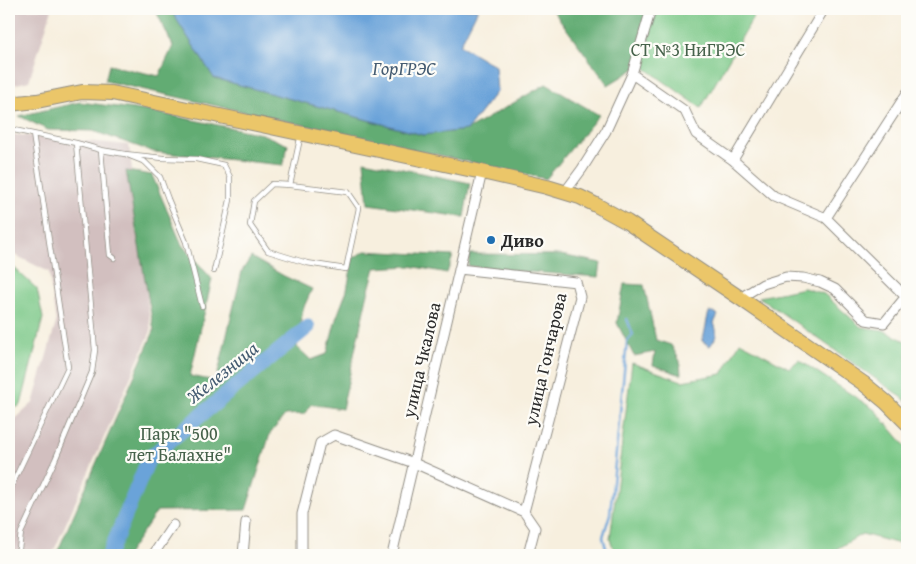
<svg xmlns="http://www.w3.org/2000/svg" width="916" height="564" viewBox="0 0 916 564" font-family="'Gentium Book Plus',serif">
  <rect width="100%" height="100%" fill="#fdfcf7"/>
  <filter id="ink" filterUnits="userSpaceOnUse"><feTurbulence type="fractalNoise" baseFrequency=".02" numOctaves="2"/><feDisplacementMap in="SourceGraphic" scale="10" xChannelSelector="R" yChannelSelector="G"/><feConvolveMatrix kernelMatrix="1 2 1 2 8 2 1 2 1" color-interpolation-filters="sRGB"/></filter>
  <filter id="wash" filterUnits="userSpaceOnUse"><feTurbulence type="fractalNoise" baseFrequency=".0096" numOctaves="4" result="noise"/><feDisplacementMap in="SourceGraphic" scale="20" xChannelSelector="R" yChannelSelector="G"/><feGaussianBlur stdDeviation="1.12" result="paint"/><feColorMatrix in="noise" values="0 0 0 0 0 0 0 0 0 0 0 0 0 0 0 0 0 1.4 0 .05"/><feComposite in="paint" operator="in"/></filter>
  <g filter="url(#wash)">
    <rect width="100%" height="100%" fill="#f7efde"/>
    <path fill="#d2bfbf" d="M9 9H52L29 81 9 86Z
      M9 134 129 145 151 331 52 555H9V423L12 422 33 403 56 323 49 272 9 252Z"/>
    <path fill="#79c786" stroke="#527958" d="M658 9H758L701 108 641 65Z
      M9 263 37 289 43 318 21 405 9 411Z
      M804 288 824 294 861 327 883 330 907 342V403L903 398 759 297Z
      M740 342 789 368 799 360 875 410 907 448V546L862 534 826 555H614L615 553 610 539 632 363 682 381 722 374Z"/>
    <path fill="#62ac73" stroke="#466c4f" d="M155 9H170L214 78 422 135 467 130 546 84 599 115 546 179 105 81 109 65 159 76 173 46Z
      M552 9H658L641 65 608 85Z
      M80 102 149 111 262 134 288 145 283 165 154 152 93 131 48 130 19 116Z
      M364 161 470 183 464 217 368 204Z
      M126 171 152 175 182 245 212 279 190 376 216 381 242 271 251 257 284 276 312 289 303 309 297 347 311 360 327 354 336 319 347 290 353 258 365 251 453 256 447 273 410 266 375 268 367 297 342 409 311 404 305 414 285 415 270 434 246 510 157 511 127 555H56L154 331Z
      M470 254 561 255 601 263 599 277 503 270 468 266Z
      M624 284 644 285 656 340 671 345 680 361 681 375 653 365 655 352 634 356 617 323Z"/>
    <path fill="#6aa3d9" stroke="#4a6782" d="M170 9H478L460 45 495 66 497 91 467 130 423 135 214 78Z
      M709 312H713L718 315 714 323C718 333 717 337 710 346L702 341C706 331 706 321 709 312Z"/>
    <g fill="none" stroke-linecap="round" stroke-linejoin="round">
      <path stroke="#6aa3d9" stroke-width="2.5" d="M608 555 603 537 610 514 627 341 633 335 627 319"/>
      <path stroke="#6aa3d9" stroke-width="15" d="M109 555 149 458 308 327"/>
    </g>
  </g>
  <g filter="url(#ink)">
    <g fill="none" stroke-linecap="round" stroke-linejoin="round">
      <defs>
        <path id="lane" d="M9 129 33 134 68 367 9 491
          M76 143 101 150 110 255 114 258
          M101 150 125 154 145 162 160 177 168 199 186 242 202 306
          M125 154 163 158 196 159 224 165 230 177V200L214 271
          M290 185 348 192 359 208 346 269 307 263 268 251 250 225 254 201 272 184 290 185 301 134
          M9 230 10 247
          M15 555 19 549 21 533 55 460 92 372 95 350 76 143 33 134"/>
        <path id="street" d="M632 74 651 9
          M733 160 824 9
          M565 192 582 169 606 131 632 74 685 111 696 134 733 160 774 196 826 218 907 298
          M826 218 907 93
          M459 269 576 282 580 297 524 512 535 528 528 555
          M740 298 763 284 786 277 803 278 820 282 835 289 866 320 884 323 907 295
          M153 555 173 525
          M243 555 246 522
          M301 555 302 550V514L320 443 334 435 414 463 524 512
          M392 555 482 172"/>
        <path id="primary" d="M9 104 37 101 82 92 112 93 482 172 547 187 580 197 596 205 627 222 740 298 863 383 886 402 907 423"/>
      </defs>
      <use href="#lane" stroke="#918d84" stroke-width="6"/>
      <use href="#street" stroke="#918d84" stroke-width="11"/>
      <use href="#primary" stroke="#918d84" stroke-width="16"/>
      <use href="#lane" stroke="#fff" stroke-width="4.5"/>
      <use href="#street" stroke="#fff" stroke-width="9"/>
      <use href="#primary" stroke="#ebc669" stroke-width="14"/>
    </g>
  </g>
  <circle fill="#1f6fb2" stroke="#fdfcf7" stroke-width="2" cx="491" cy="240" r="5"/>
  <g text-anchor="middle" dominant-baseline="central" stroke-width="4.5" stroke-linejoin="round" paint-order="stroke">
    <g font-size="18" fill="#46624b" stroke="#fdfcf7">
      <text x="688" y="49">СТ №3 НиГРЭС</text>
      <text x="179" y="433">Парк "500<tspan x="179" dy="21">лет Балахне"</tspan></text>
    </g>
    <g font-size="18" font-weight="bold" fill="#2b2b2b" stroke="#fdfcf7" text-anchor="start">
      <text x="501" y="240">Диво</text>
    </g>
    <g font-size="18" fill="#2b2b2b" stroke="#fdfcf7">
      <text transform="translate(545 359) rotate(-77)">улица Гончарова</text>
      <text transform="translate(421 360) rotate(-77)">улица Чкалова</text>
    </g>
    <g font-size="19" font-style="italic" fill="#445b71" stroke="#fdfcf7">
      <text x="404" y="68">ГорГРЭС</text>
      <text transform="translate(222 372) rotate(-39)">Железница</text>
    </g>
  </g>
  <rect width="916" height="564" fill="none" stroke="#fdfcf7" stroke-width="30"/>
</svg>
